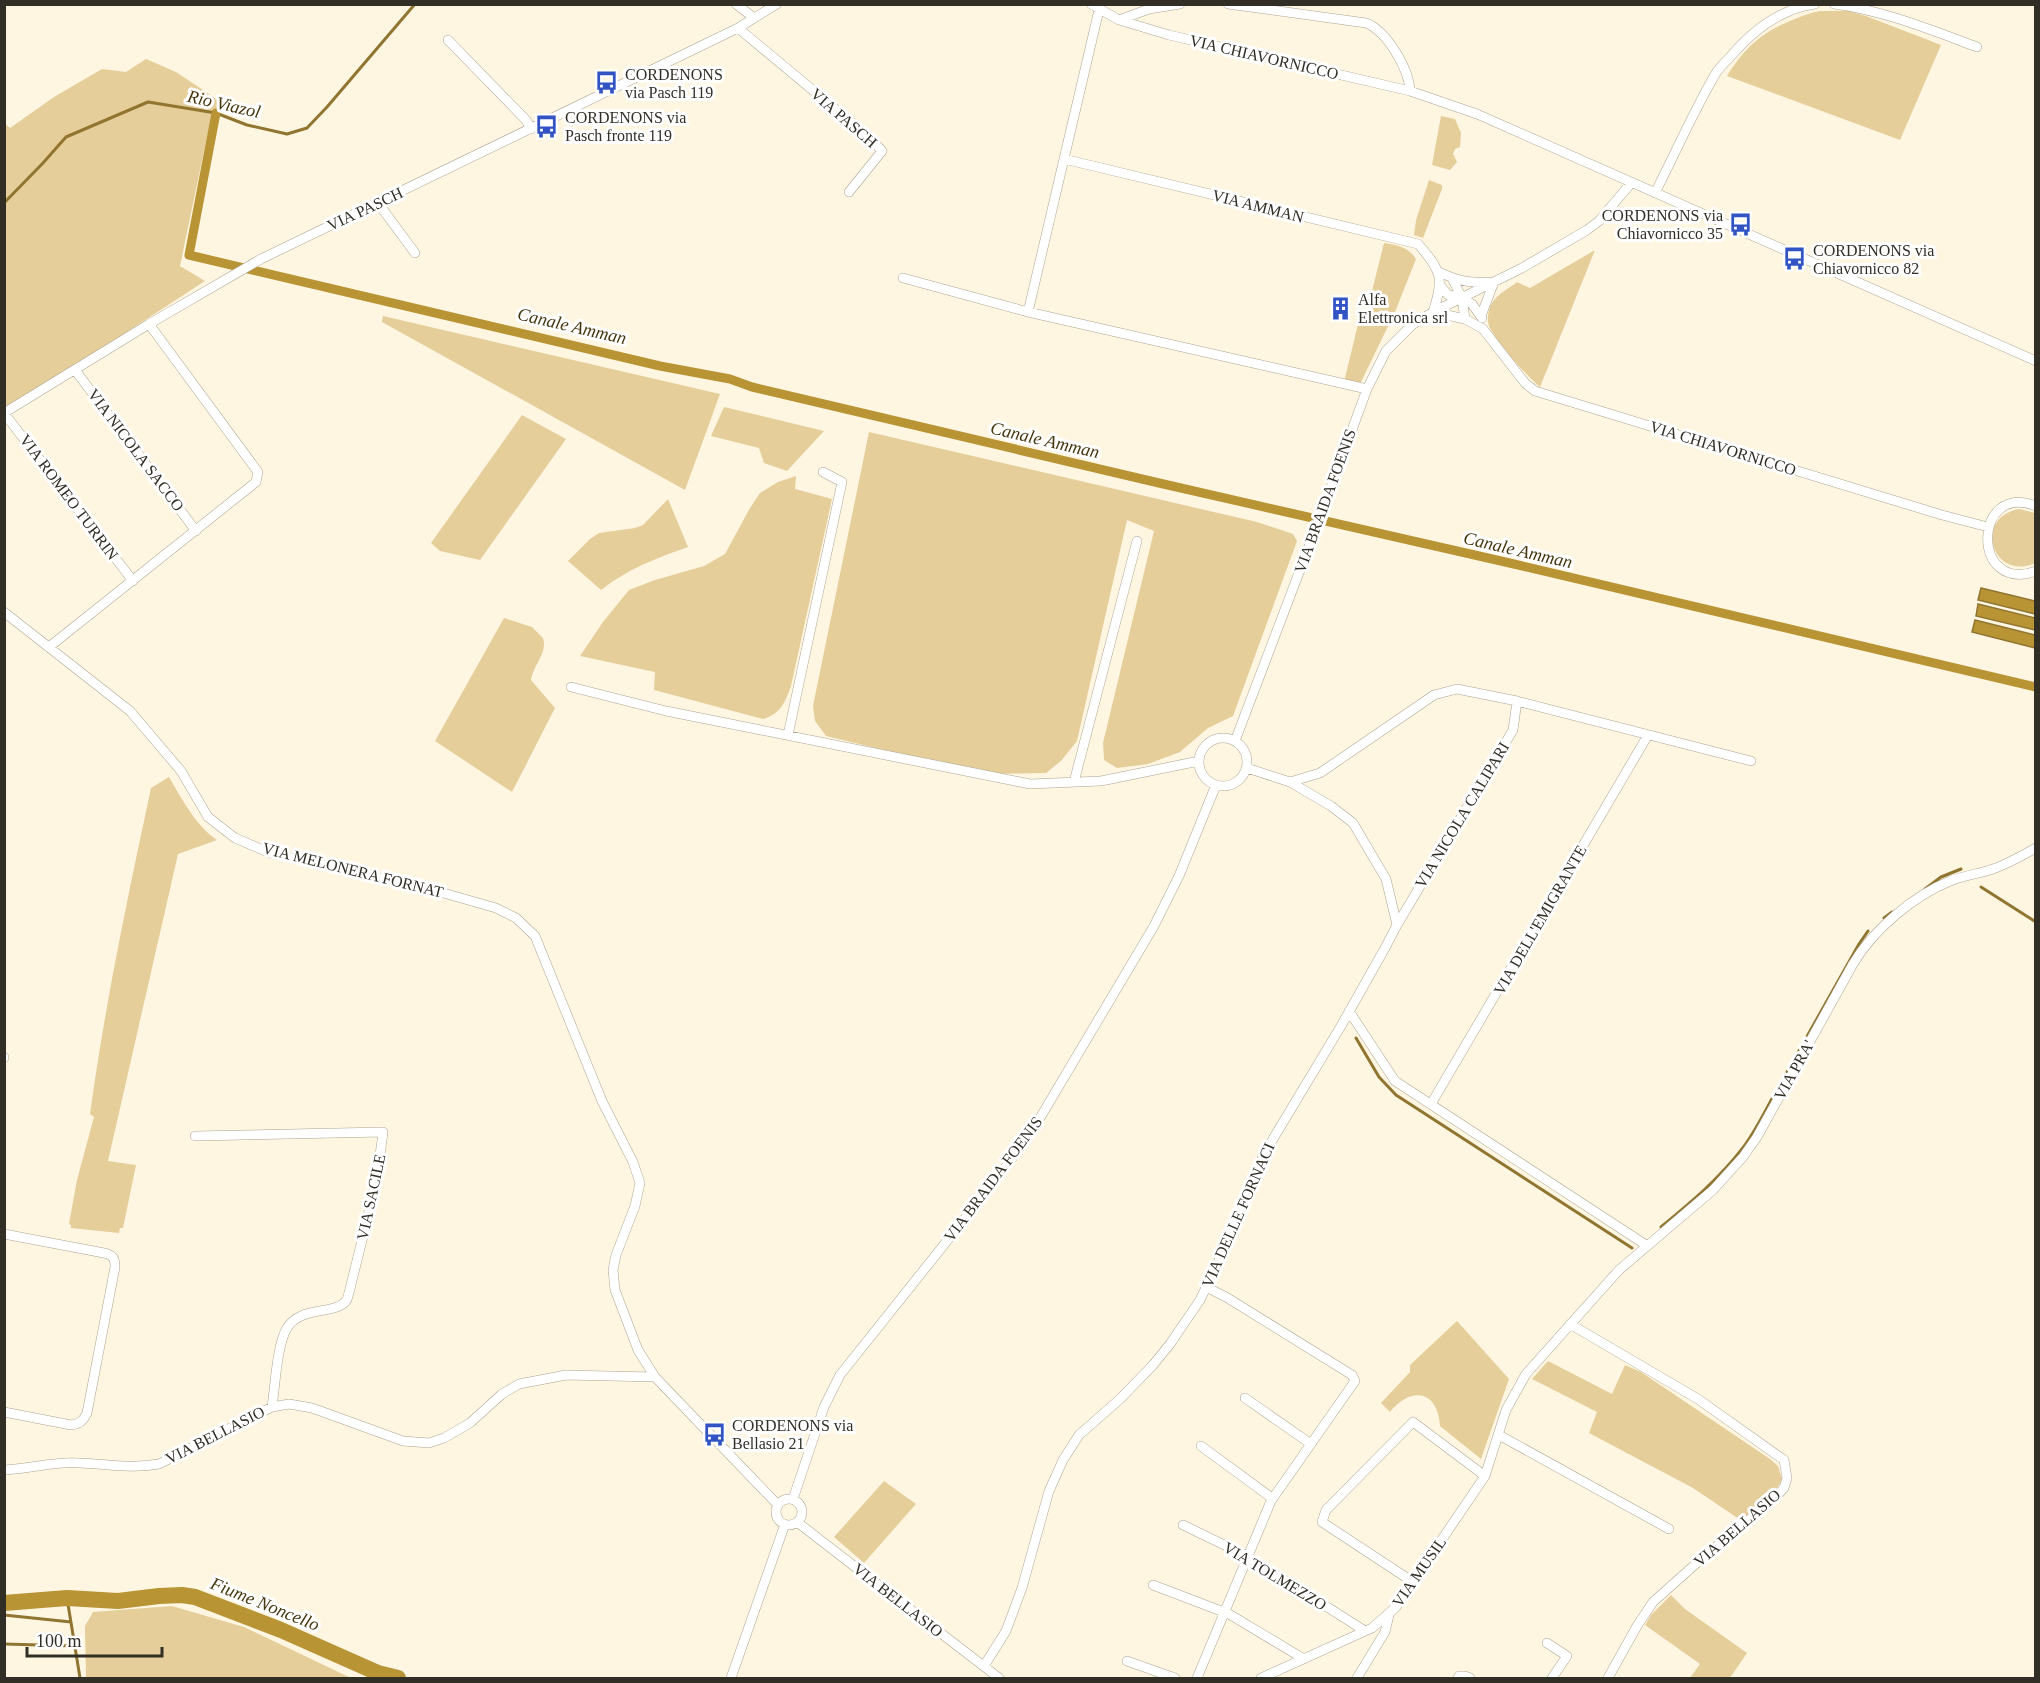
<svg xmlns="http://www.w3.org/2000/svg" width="2040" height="1683" viewBox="0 0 2040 1683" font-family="Georgia,serif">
  <rect width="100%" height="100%" fill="#fff6e2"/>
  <path fill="#e5ce99" d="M1822 11H1847L1866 16 1941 45 1900 140 1727 76C1746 46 1762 32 1795 19 1804 15 1812 12 1822 11Z
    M146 59 176 72 221 102 211 117 180 266 205 281 116 339 5 407 4 123 10 128 54 97 102 69 126 72Z
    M1441 116 1455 119 1461 133 1460 147 1455 149 1453 154 1457 162 1450 170 1432 165Z
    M1429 180 1442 185V189L1423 238 1414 235 1416 220Z
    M1384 243C1398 245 1408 247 1416 259L1395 312 1360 384 1344 382 1359 320 1365 319Z
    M1595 250 1540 387C1526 375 1497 343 1489 326 1487 320 1488 313 1490 307 1494 296 1508 289 1517 282L1530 288Z
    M383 316 720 394 685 490 382 322Z
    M724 407 824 431 787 471 764 463 759 448 711 436Z
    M522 415 566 439 480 560 440 551 431 543Z
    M869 432 1257 522 1293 534 1297 541 1233 716 1208 728 1180 752 1148 764 1117 768 1104 760 1103 743 1154 531 1127 520 1077 741 1061 761 1046 773 984 774 826 736 815 721 813 706Z
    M796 476 795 489 832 499 791 686C785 702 781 714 763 719L654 690 655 672 580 656 603 622 629 590 655 580 704 566 725 554 750 508 760 493 778 482Z
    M668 499 688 547C656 558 628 569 601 590L568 561 590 539 599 533 635 528 643 525Z
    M2019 509 2035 513V563C1993 582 1972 518 2019 509Z
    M504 618 532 627 543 638C548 653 533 665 531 680L555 708 512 792 435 741Z
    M169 777C182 799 196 826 217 840L178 854 108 1161 136 1165 123 1228H120L119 1233 71 1228V1225L69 1224 77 1180 94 1117 90 1114C105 1004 128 896 151 788Z
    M1457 1321 1509 1379 1481 1459 1440 1426C1438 1390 1411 1386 1390 1412L1381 1403 1410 1372V1365Z
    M1548 1361 1612 1394 1625 1365 1641 1372 1770 1459 1778 1466 1782 1479C1775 1497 1756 1508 1742 1521L1693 1488 1589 1433 1597 1412 1532 1379Z
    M884 1481 916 1504 864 1563 834 1537Z
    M1671 1595 1685 1609 1747 1653 1730 1678H1690L1700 1664 1645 1625 1651 1615Z
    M172 1606 244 1627 351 1678H86L85 1626 93 1612Z"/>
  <path fill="#b99435" stroke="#907530" stroke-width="1.5" d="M1981 588 2035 601V614L1978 600Z
    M1978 604 2035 618V630L1976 616Z
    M1975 620 2035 635V648L1972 632Z"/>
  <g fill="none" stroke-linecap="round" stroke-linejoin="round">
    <path stroke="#907530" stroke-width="3" d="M4 203 43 163 66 137 148 102 216 113 247 125 287 134 307 128 327 107 415 4
      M1981 887 2036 922
      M1925 889 1941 877 1961 869
      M1884 918 1892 912
      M1356 1038 1379 1077 1396 1095 1632 1248
      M1787 1072 1859 944 1868 931
      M1661 1227C1690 1203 1719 1179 1742 1149 1758 1128 1769 1103 1782 1080
      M67 1598 80 1678
      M4 1615 71 1622
      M4 1644 75 1646"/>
    <path stroke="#b99435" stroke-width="9" d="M216 113 189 255 660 366 730 379 752 387 1159 483 1514 564 2036 687"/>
    <path stroke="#b99435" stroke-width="16" d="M4 1603 67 1598 118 1601 159 1596 182 1595 195 1597 281 1630 378 1673 398 1678"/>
    <defs>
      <path id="minor" d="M736 4 754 18
        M1091 4 1119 20 1169 35 1410 91 1477 114 2036 361
        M1228 4 1366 23C1387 31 1409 69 1410 91
        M1834 4C1882 10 1931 30 1977 47
        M1099 10 1028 312 1367 389
        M1119 20 1149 9 1180 4
        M738 28 869 137 882 151 849 192
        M448 40 526 120 531 129
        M1064 159 1418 244C1442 271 1444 279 1433 312L1465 319 1483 329 1525 383 1535 391 1942 515 1988 527
        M1655 193C1675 154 1694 110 1716 73 1720 67 1726 61 1731 56 1753 30 1780 9 1815 4
        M378 203 415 253
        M1439 272C1460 282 1471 283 1494 282L1481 316
        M903 278 1028 312
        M1452 278 1462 298 1465 319
        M1440 285 1448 295 1462 298 1472 304 1482 318
        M75 370 196 531
        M4 413 149 324 261 259 738 28 777 4
        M4 413 133 581
        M2036 506C1972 481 1971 595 2036 571
        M4 612 130 711 181 771 208 817 235 838 270 853 440 892 496 908 516 918 535 936 602 1101 633 1162 640 1183 635 1206 616 1255 613 1270 615 1290 638 1350 655 1377 778 1505
        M49 647 256 482 258 472 149 324
        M571 687 666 711 1030 784 1101 781 1199 761
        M788 735 842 482 823 472
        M1199 762a24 24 0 1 1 48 0a24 24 0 1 1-48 0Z
        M1235 741 1316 528 1367 389 1386 351 1412 325 1433 312 1522 268 1587 230 1599 221 1632 182
        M1074 782 1137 541
        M1290 782 1320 773 1434 695 1457 689 1517 701 1751 761
        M1397 925 1513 730 1517 701
        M1349 1011 1395 1081 1646 1245
        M4 1057V1058
        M1431 1104 1648 735
        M195 1136 383 1132C377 1187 362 1239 349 1293 348 1295 348 1299 346 1301 334 1315 300 1306 287 1328 277 1344 275 1387 272 1407
        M4 1234 104 1253C113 1255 115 1258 115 1267L87 1413C83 1421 80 1424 71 1425L4 1412
        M1570 1324 1698 1399 1784 1460 1787 1478 1784 1488 1770 1503 1708 1553 1653 1602 1637 1626 1608 1678
        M1245 1398 1311 1444
        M1499 1435 1669 1529
        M1201 1446 1272 1498
        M4 1470C30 1469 54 1461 79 1463 107 1464 130 1469 159 1464L272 1407 289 1404 312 1408 403 1441 429 1443 444 1438 470 1423 502 1394 519 1384 566 1375 655 1377
        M793 1499 824 1407 840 1375 1002 1172 1034 1128 1154 926 1179 876 1216 785
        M776 1512a13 13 0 1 1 26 0a13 13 0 1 1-26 0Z
        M797 1522 999 1678
        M1183 1525 1247 1556 1365 1631
        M1413 1582 1322 1522 1326 1510 1413 1422 1485 1476
        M1153 1585 1229 1614 1304 1659
        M1547 1643 1567 1656 1552 1678
        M1127 1661 1175 1678
        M984 1666 1006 1631 1022 1588 1049 1491 1063 1460 1079 1435 1120 1399 1153 1365 1170 1344 1200 1300 1224 1250 1264 1154 1341 1026 1385 948 1397 925 1386 879 1353 823 1331 806 1290 782 1247 768
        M731 1678 785 1524
        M1197 1678 1271 1501 1355 1381 1352 1375 1226 1297 1206 1287
        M1261 1678 1372 1628 1396 1607 1485 1476 1506 1410 1526 1374 1619 1270 1713 1190 1743 1157 1757 1137 1853 964C1873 930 1913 896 1950 881 1963 876 1977 874 1990 870 2006 865 2021 856 2036 848
        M1357 1678 1385 1632 1389 1615
        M1458 1678 1459 1676H1465L1470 1678"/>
    </defs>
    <use href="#minor" stroke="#aca492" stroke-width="10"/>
    <use href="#minor" stroke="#fff" stroke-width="9"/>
  </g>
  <defs>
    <symbol id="bus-bare" viewBox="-9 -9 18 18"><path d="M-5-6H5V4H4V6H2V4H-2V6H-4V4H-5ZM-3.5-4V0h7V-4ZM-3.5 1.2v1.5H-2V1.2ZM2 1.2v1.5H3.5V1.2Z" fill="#3153c3" stroke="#fff" stroke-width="2.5" paint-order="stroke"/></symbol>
    <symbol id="building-bare" viewBox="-9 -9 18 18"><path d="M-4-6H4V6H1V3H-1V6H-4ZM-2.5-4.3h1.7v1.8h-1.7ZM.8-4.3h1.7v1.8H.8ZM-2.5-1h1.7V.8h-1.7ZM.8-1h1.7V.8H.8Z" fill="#3153c3" stroke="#fff" stroke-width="2.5" paint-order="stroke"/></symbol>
  </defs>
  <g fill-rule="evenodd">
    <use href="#bus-bare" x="590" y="66" width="33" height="33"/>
    <use href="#bus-bare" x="530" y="110" width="33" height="33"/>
    <use href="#bus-bare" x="1724" y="208" width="33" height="33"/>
    <use href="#bus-bare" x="1778" y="242" width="33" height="33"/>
    <use href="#building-bare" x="1324" y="292" width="33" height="33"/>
    <use href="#bus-bare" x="698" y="1418" width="33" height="33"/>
  </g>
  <g text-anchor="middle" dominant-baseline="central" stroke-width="6" stroke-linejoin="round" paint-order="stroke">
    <g font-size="16" fill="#312e26" stroke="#fff">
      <text transform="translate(1264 57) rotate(13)">VIA CHIAVORNICCO</text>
      <text transform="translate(844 118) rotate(41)">VIA PASCH</text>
      <text transform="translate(1258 206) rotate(14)">VIA AMMAN</text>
      <text transform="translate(365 209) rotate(-25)">VIA PASCH</text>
      <text transform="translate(1723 448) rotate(17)">VIA CHIAVORNICCO</text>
      <text transform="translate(136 450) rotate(53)">VIA NICOLA SACCO</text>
      <text transform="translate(69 497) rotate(53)">VIA ROMEO TURRIN</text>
      <text transform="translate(1325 501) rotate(-70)">VIA BRAIDA FOENIS</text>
      <text transform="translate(1462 815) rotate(-59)">VIA NICOLA CALIPARI</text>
      <text transform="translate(353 870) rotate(14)">VIA MELONERA FORNAT</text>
      <text transform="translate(1540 920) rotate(-60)">VIA DELL'EMIGRANTE</text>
      <text transform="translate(1794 1070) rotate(-61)">VIA PRA'</text>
      <text transform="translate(993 1179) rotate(-53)">VIA BRAIDA FOENIS</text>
      <text transform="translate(371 1197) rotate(-78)">VIA SACILE</text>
      <text transform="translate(1238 1215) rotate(-66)">VIA DELLE FORNACI</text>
      <text transform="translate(215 1435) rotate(-27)">VIA BELLASIO</text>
      <text transform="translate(1737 1528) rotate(-41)">VIA BELLASIO</text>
      <text transform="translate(1419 1572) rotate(-55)">VIA MUSIL</text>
      <text transform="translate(1275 1576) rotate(31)">VIA TOLMEZZO</text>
      <text transform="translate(898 1600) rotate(38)">VIA BELLASIO</text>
    </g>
    <g font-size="16" fill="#312e26" stroke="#fff" text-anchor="start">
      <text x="625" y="74">CORDENONS<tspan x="625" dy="18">via Pasch 119</tspan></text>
      <text x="565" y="117">CORDENONS via<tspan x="565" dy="18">Pasch fronte 119</tspan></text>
      <text x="1723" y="215" text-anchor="end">CORDENONS via<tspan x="1723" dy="18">Chiavornicco 35</tspan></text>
      <text x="1813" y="250">CORDENONS via<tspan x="1813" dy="18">Chiavornicco 82</tspan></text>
      <text x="1358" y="299">Alfa<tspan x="1358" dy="18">Elettronica srl</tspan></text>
      <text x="732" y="1425">CORDENONS via<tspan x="732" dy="18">Bellasio 21</tspan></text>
    </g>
    <g font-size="18" font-style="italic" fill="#47370f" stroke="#fff">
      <text transform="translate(224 104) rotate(13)">Rio Viazol</text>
      <text transform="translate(572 326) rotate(13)">Canale Amman</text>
      <text transform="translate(1045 440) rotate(13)">Canale Amman</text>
      <text transform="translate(1518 550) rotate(13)">Canale Amman</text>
      <text transform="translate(265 1604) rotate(22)">Fiume Noncello</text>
    </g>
  </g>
  <rect width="2040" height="1683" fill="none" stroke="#312e26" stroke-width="12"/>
  <path d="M27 1647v9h135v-9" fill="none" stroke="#312e26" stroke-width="3"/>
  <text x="36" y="1647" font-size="18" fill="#312e26" stroke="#ffffff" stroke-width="4.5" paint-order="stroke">100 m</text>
</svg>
